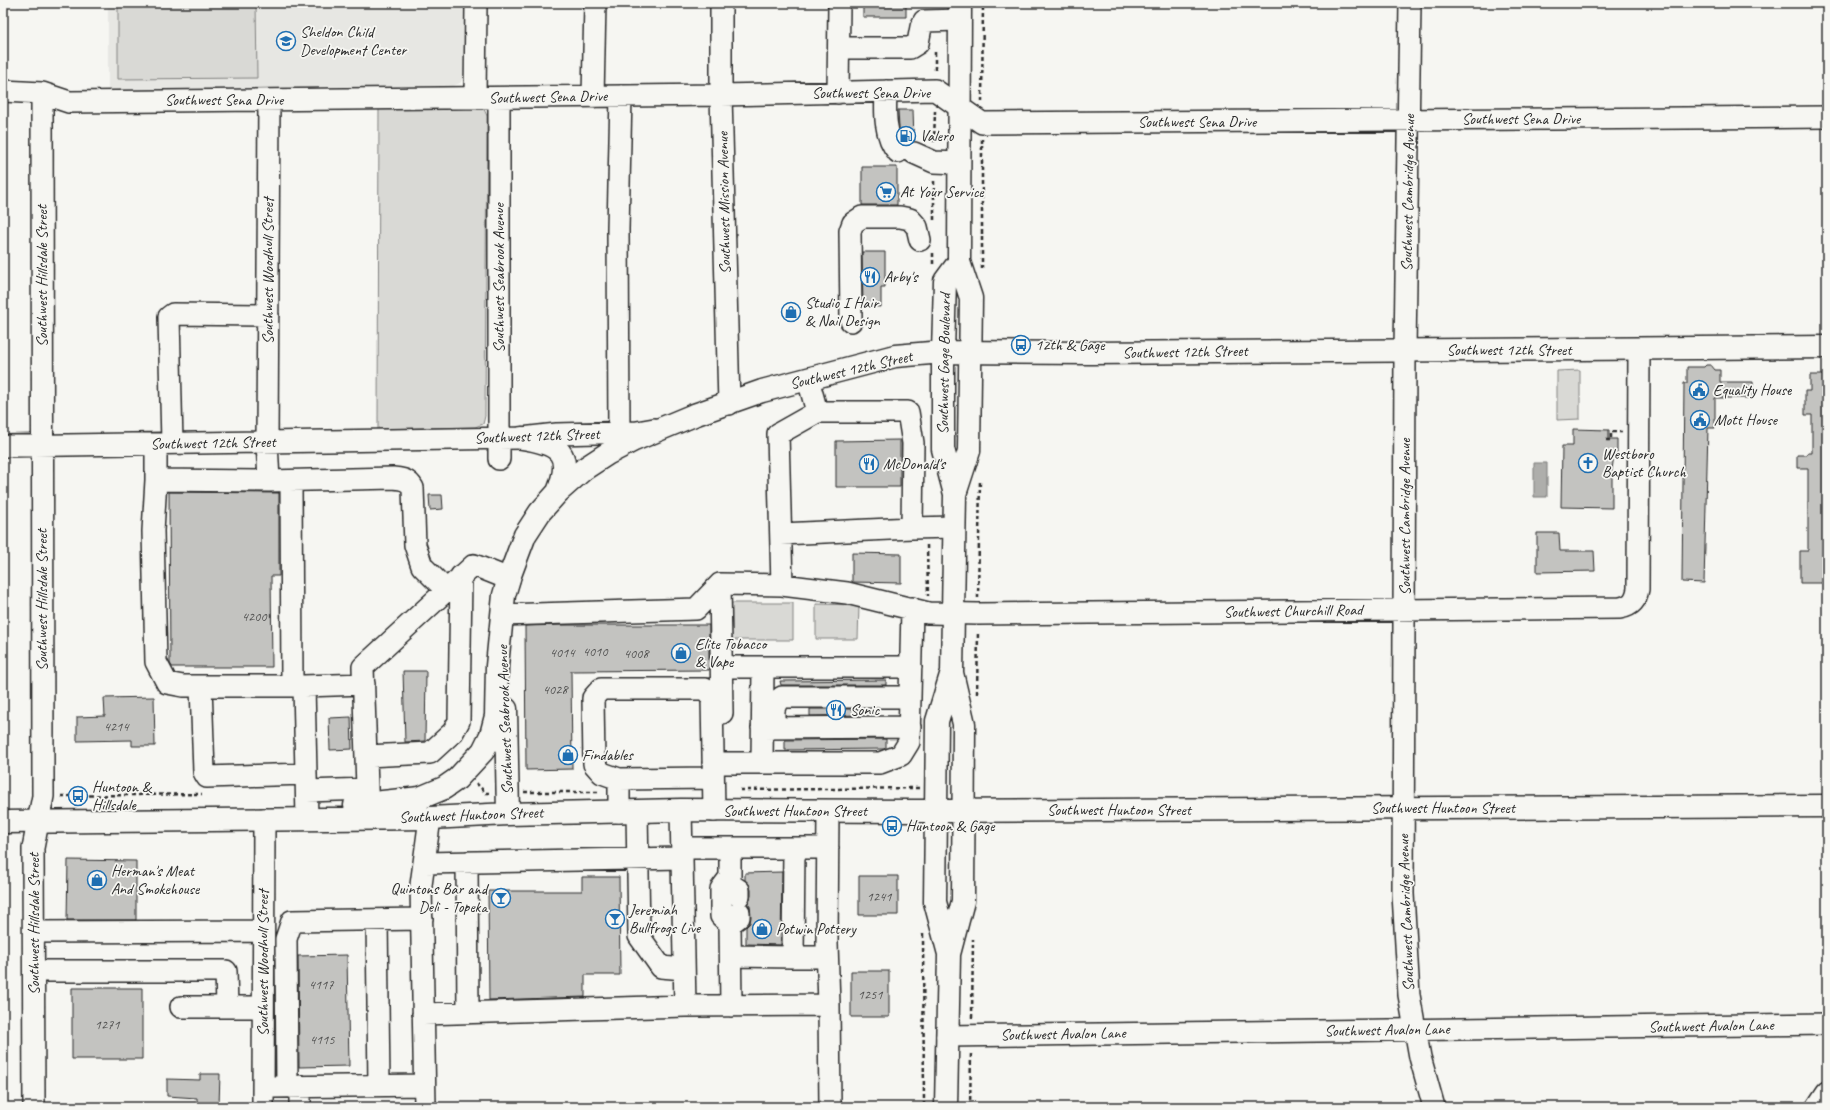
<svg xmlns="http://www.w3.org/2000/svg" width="1830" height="1110" viewBox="0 0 1830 1110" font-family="Caveat,sans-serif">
  <rect width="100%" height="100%" fill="#f6f6f2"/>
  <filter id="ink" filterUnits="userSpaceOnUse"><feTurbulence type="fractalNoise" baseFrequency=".025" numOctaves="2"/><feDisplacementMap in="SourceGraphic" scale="8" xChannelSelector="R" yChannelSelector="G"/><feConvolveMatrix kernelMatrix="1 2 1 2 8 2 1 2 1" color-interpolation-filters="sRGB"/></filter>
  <g filter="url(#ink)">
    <path fill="#e7e7e3" d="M108 3H464L463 79 460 83 453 86 108 92Z"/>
    <path fill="#d9d9d5" stroke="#828280" d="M118 3H256L257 78 118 79Z
      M379 106H478L484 109 487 116 485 416 483 424 475 427 378 429Z
      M1580 370V419L1557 420V371Z
      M728 603H793V640H728Z
      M816 604 859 605 858 639H816Z"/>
    <path fill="#aeaeab" stroke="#7a7a78" d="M1534 463H1547V497H1534Z"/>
    <path fill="#c3c3c0" stroke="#2b2b2b" d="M863 3H906V17H863Z
      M898 110H913L914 141 907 144 904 140 899 128Z
      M862 167H897V205H862Z
      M862 252H885V287H881V307L863 306Z
      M1706 365H1711L1715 370H1720V382H1753V398H1715V428H1708L1704 583 1682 582 1684 383H1687V367H1704Z
      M1810 375H1827V583H1800V551H1808V468H1797V455H1807V453H1812V415H1805V391H1810Z
      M1573 429 1609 430V439H1617V455H1614L1612 470V508L1561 507 1562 446H1573Z
      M900 440V487H836V441Z
      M169 492 279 493V576H271L272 667H172L170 663Z
      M429 495H442L443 509 430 510Z
      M1537 533H1559L1560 551H1594L1595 571 1537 572Z
      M852 553 901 554V583L852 582Z
      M564 625H709V670L571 671 572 769 526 770 525 626Z
      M403 671H426L425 741 405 742Z
      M886 680V685H781L780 681Z
      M154 697 155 746H132V740L77 741V717L105 716 104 698Z
      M810 709H862V715L810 716Z
      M351 717 352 749 330 750 329 718Z
      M886 739V748L884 749 785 750V740Z
      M68 860 136 861V920H67Z
      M782 872 781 945 746 944V927L750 923 751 917 750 906 747 904 751 896V890L749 884 745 880V873Z
      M859 876H898V915H859Z
      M582 877H619L620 975H585V997L489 1000 488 891H582Z
      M347 955 349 1066 299 1067 298 956Z
      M851 971H889V1017H851Z
      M72 988H142V1059H72Z
      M200 1074H220L219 1105 197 1104V1098L167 1096V1079L200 1080Z"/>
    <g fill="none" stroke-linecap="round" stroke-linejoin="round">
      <defs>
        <path id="minor" d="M721 3V95L729 404
          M1410 3 1405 350 1403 894 1409 995 1420 1057 1434 1107
          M839 48H910L918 43 921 27 924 21 960 20
          M3 91 42 93 69 102 721 95 935 90 982 123 1827 117
          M886 91C885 112 884 136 898 152
          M838 93 839 3
          M593 97 595 3
          M475 98 476 3
          M269 100 267 442 269 481 393 478C402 479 408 479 413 488L415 545 422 566 446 590
          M914 153 934 162 959 163
          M851 321 850 231 853 223 862 217H900L910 219 917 227 920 240
          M808 379 817 412
          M619 432 618 229 621 96
          M172 443 169 317 173 314 268 315
          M156 444V480L269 481
          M3 446 522 438 557 434 637 432 654 429
          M499 459V98
          M156 480 153 531 156 662 167 683 183 686H201L204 772 207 777 306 774 307 819
          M291 481 292 686
          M781 534 912 528 954 527
          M720 584 722 713
          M782 585 847 593 928 613 978 614 1620 608C1632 606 1636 600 1638 589L1639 349
          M502 615 696 609 720 584 782 585 778 434 817 412H908L913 443 912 528
          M721 667H911
          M201 686H304
          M762 728 910 727
          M775 728C774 716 771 705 782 697H910
          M366 756 430 753 453 732 459 721 461 576
          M713 763H880L901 755 909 742 912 608
          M762 763 763 667
          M306 774 304 686 364 684
          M619 779 713 778
          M307 791 367 789
          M681 810 685 1006 829 1005 830 1107
          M637 811 639 936 661 967 684 969
          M828 811 827 943 829 1005
          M619 812V779L602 773 594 764 593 698 601 689H705L712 697 714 811
          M368 818 363 667 474 565 509 579
          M682 848H828
          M730 848V877L721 889V916L730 924
          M794 848 793 957H827
          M467 862 468 1013
          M425 863 682 858
          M730 884 739 890V896
          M377 920 379 1085
          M34 932 263 931
          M731 956 793 957
          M34 971H226L227 1007
          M731 1006 730 924 739 917V912
          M181 1007H263
          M423 1014 685 1006
          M947 1036 1827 1024
          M287 1086 286 939 292 921 422 919
          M273 1087 424 1085
          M34 1107 33 848 43 796 42 93
          M263 1107 264 819
          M300 1107V1086
          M425 1107 421 885 430 818
          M1817 1107 1827 1092"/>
        <path id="major" d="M522 438C560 444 573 453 558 492
          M955 494 969 451 971 298 959 262 960 3
          M506 709 508 814
          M355 805 420 798 444 788 457 779 483 751 491 735 496 716 497 666 504 595 510 575 525 535 540 512 558 492 584 469 607 454 634 440 694 415 762 391 895 356 943 352 1091 353 1827 347
          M3 822 430 818 508 814 681 810 914 811 1827 806
          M949 954 935 902 937 721 951 675
          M946 1107 949 954 963 901 964 724 952 673 955 494 943 449V352L945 281 959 262"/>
      </defs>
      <use href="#minor" stroke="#2b2b2b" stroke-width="24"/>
      <use href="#major" stroke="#2b2b2b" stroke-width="25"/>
      <path stroke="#2b2b2b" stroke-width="2.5" stroke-dasharray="4 3" stroke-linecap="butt" d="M935 52V72
        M982 102 983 3
        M982 139V270
        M934 142 935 111
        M934 220V179
        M933 264V251
        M1606 440H1611V432H1622
        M927 545 928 596
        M978 598 980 479
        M977 694 978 631
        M476 783 486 793H489
        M740 790 919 788
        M524 792H599
        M61 796 202 794
        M923 934 924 1107
        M972 1018 973 939
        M970 1107 971 1053"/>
      <use href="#minor" stroke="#f6f6f2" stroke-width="21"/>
      <use href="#major" stroke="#f6f6f2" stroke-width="22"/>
    </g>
  </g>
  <defs>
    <symbol id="school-ring" viewBox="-11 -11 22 22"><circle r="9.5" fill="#f6f6f2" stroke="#1f6fb2" stroke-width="1.5"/><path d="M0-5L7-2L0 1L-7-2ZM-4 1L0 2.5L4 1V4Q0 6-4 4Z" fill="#1f6fb2"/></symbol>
    <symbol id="fuel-ring" viewBox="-11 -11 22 22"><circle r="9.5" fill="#f6f6f2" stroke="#1f6fb2" stroke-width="1.5"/><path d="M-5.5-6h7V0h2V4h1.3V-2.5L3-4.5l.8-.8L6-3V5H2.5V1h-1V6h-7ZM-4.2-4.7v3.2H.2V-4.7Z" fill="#1f6fb2"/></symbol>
    <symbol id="supermarket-ring" viewBox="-11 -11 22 22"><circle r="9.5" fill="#f6f6f2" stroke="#1f6fb2" stroke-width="1.5"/><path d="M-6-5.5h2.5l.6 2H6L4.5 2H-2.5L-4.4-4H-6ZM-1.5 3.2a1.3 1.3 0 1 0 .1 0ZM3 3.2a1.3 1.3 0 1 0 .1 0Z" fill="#1f6fb2"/></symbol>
    <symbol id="restaurant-ring" viewBox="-11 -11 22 22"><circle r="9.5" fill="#f6f6f2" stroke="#1f6fb2" stroke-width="1.5"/><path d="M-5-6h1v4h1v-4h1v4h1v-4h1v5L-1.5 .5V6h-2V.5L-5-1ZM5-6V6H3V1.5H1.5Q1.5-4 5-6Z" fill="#1f6fb2"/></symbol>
    <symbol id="shop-ring" viewBox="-11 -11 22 22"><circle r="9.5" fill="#f6f6f2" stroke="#1f6fb2" stroke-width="1.5"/><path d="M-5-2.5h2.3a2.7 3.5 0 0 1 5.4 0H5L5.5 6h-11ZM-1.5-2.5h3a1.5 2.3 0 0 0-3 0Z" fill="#1f6fb2"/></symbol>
    <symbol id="bus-ring" viewBox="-11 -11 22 22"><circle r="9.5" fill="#f6f6f2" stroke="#1f6fb2" stroke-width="1.5"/><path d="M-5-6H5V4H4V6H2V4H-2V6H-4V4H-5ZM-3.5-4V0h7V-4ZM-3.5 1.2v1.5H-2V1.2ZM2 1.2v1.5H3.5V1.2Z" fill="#1f6fb2"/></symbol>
    <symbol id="civic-ring" viewBox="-11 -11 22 22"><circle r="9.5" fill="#f6f6f2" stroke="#1f6fb2" stroke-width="1.5"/><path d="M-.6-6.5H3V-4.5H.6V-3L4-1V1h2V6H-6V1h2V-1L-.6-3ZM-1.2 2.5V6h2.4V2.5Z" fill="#1f6fb2"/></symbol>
    <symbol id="church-ring" viewBox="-11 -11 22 22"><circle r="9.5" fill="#f6f6f2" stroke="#1f6fb2" stroke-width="1.5"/><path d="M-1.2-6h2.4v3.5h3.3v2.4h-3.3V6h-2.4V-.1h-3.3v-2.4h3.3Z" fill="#1f6fb2"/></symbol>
    <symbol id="bar-ring" viewBox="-11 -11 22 22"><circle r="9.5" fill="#f6f6f2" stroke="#1f6fb2" stroke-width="1.5"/><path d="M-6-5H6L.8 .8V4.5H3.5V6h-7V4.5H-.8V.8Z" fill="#1f6fb2"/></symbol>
  </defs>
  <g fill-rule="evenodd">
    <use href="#school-ring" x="275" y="30" width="22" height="22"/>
    <use href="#fuel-ring" x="895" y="125" width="22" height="22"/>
    <use href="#supermarket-ring" x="875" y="181" width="22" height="22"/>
    <use href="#restaurant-ring" x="859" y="266" width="22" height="22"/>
    <use href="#shop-ring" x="780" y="301" width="22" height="22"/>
    <use href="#bus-ring" x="1010" y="334" width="22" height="22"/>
    <use href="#civic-ring" x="1688" y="379" width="22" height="22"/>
    <use href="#civic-ring" x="1689" y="409" width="22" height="22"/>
    <use href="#church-ring" x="1577" y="452" width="22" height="22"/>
    <use href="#restaurant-ring" x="858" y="453" width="22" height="22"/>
    <use href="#shop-ring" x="670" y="642" width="22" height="22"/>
    <use href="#restaurant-ring" x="825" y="699" width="22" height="22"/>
    <use href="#shop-ring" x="557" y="744" width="22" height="22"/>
    <use href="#bus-ring" x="67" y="785" width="22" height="22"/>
    <use href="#bus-ring" x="881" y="815" width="22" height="22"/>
    <use href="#shop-ring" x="86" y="869" width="22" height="22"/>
    <use href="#bar-ring" x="490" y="887" width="22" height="22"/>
    <use href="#bar-ring" x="604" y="908" width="22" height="22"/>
    <use href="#shop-ring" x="751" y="918" width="22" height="22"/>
  </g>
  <g text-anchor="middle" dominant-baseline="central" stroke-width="3.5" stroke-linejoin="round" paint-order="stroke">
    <g font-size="14" fill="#515150">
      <text x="254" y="616">4200</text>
      <text x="595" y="651">4010</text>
      <text x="562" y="652">4014</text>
      <text x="636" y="653">4008</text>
      <text x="555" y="689">4028</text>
      <text x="116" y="726">4214</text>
      <text x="879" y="896">1241</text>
      <text x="321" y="984">4117</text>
      <text x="870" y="994">1251</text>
      <text x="107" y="1024">1271</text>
      <text x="322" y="1039">4115</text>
    </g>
    <g font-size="16" fill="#2b2b2b" stroke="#f6f6f2" text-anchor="start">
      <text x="300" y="32">Sheldon Child<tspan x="300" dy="18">Development Center</tspan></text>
      <text x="920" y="136">Valero</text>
      <text x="900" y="192">At Your Service</text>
      <text x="884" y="277">Arby's</text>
      <text x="805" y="303">Studio I Hair<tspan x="805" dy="18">&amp; Nail Design</tspan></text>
      <text x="1035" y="345">12th &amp; Gage</text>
      <text x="1713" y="390">Equality House</text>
      <text x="1714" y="420">Mott House</text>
      <text x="1602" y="454">Westboro<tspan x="1602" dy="18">Baptist Church</tspan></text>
      <text x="883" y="464">McDonald's</text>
      <text x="695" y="644">Elite Tobacco<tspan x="695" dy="18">&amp; Vape</tspan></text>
      <text x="850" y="710">Sonic</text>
      <text x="582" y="755">Findables</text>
      <text x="92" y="787">Huntoon &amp;<tspan x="92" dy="18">Hillsdale</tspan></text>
      <text x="906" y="826">Huntoon &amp; Gage</text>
      <text x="111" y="871">Herman's Meat<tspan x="111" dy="18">And Smokehouse</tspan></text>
      <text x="487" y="889" text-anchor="end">Quintons Bar and<tspan x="487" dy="18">Deli - Topeka</tspan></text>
      <text x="629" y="910">Jeremiah<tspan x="629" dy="18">Bullfrogs Live</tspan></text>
      <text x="776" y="929">Potwin Pottery</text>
    </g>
    <g font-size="16" fill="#2b2b2b" stroke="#f6f6f2">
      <text x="871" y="93">Southwest Sena Drive</text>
      <text transform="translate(548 97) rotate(-1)">Southwest Sena Drive</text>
      <text x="224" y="100">Southwest Sena Drive</text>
      <text x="1521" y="119">Southwest Sena Drive</text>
      <text x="1197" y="122">Southwest Sena Drive</text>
      <text transform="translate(1408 193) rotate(-89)">Southwest Cambridge Avenue</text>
      <text transform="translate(724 203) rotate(-91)">Southwest Mission Avenue</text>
      <text transform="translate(268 271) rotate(-90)">Southwest Woodhull Street</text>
      <text transform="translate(42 276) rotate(-90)">Southwest Hillsdale Street</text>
      <text transform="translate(499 278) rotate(-90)">Southwest Seabrook Avenue</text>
      <text x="1509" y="350">Southwest 12th Street</text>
      <text transform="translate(1185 352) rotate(-1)">Southwest 12th Street</text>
      <text transform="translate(944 364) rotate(-89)">Southwest Gage Boulevard</text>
      <text transform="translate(851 370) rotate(-13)">Southwest 12th Street</text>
      <text transform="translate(537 436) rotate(-2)">Southwest 12th Street</text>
      <text transform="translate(213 443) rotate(-1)">Southwest 12th Street</text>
      <text transform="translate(1405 517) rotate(-90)">Southwest Cambridge Avenue</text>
      <text transform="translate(42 600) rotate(-90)">Southwest Hillsdale Street</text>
      <text transform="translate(1293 611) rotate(-1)">Southwest Churchill Road</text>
      <text transform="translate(505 720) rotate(-92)">Southwest Seabrook Avenue</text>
      <text x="1443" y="808">Southwest Huntoon Street</text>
      <text x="1119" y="810">Southwest Huntoon Street</text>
      <text x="795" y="811">Southwest Huntoon Street</text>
      <text transform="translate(471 815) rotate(-2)">Southwest Huntoon Street</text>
      <text transform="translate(1406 913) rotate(-92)">Southwest Cambridge Avenue</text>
      <text transform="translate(34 924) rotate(-90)">Southwest Hillsdale Street</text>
      <text transform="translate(263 963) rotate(-90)">Southwest Woodhull Street</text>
      <text transform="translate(1711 1026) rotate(-1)">Southwest Avalon Lane</text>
      <text transform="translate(1387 1030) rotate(-1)">Southwest Avalon Lane</text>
      <text transform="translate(1063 1034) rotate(-1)">Southwest Avalon Lane</text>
    </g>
  </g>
  <rect width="1830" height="1110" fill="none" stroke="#f6f6f2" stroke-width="16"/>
  <rect x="8" y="8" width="1814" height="1094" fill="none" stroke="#2b2b2b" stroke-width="1.5" filter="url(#ink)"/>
</svg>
